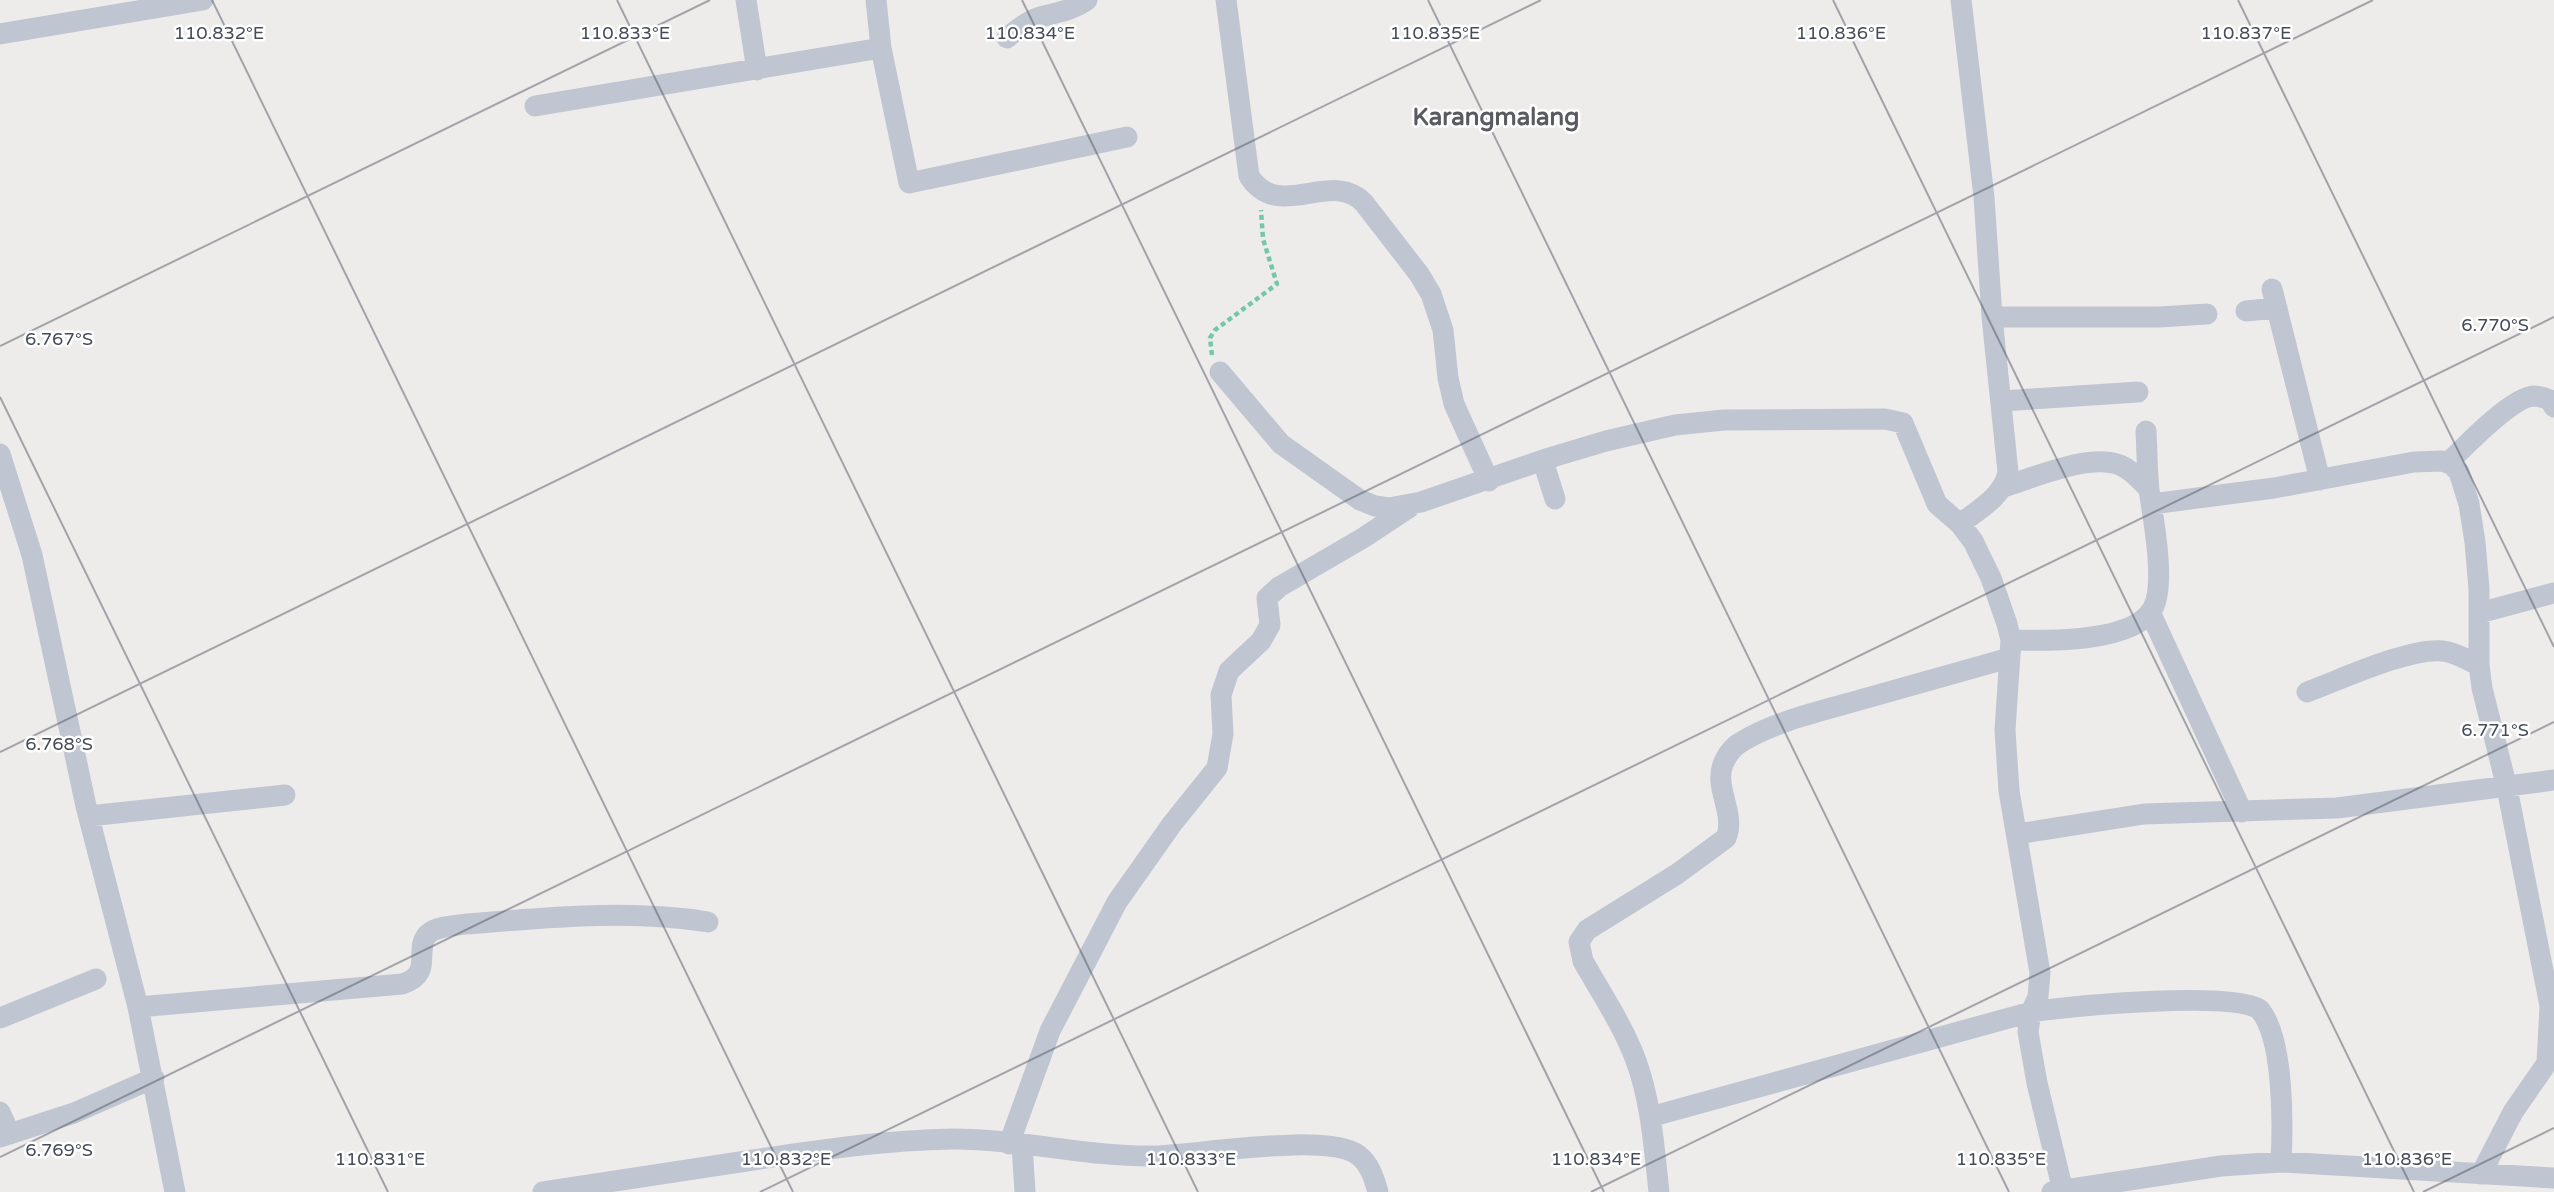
<svg xmlns="http://www.w3.org/2000/svg" width="2554" height="1192" viewBox="0 0 2554 1192" font-family="'Varela Round',sans-serif">
  <rect width="100%" height="100%" fill="#eeeceb"/>
  <g fill="none" stroke-linecap="round" stroke-linejoin="round">
    <path stroke="#74c8aa" stroke-width="4.5" stroke-dasharray="5 3.5" stroke-linecap="butt" d="M1212 355 1210 338 1215 330 1277 284 1263 239 1261 210"/>
    <path stroke="#bfc6d1" stroke-width="21" d="M746 0 757 70
      M876 0 881 48 909 183 1127 137
      M1226 0 1249 176C1279 223 1331 168 1364 203L1419 274 1431 294 1443 330 1448 378 1454 404 1489 481
      M0 34 203 0
      M1007 38C1017 29 1027 21 1040 17 1058 12 1072 11 1087 0
      M535 106 881 48
      M2272 289 2320 480
      M2246 311 2277 308
      M1992 317H2159L2207 314
      M1220 372 1281 444 1360 500 1375 506 1389 508 1421 502 1549 458 1606 441 1675 425 1724 420 1885 419 1903 423 1937 504 1960 524 1973 541 1991 578 2007 624 2011 640 2005 730 2009 791 2040 973 2038 997 2031 1012 2028 1032 2037 1083 2063 1191
      M2002 401 2138 392
      M0 454 32 555 86 806 138 1007 175 1192
      M1543 461 1555 499
      M2448 463C2465 446 2512 397 2534 396 2540 396 2545 398 2550 400L2554 407
      M2003 487C2034 478 2088 453 2120 465 2132 470 2140 480 2149 489
      M2152 504 2274 488 2414 462 2442 461 2451 464 2459 472 2469 504 2475 542 2479 589V665L2482 688 2507 788 2550 1006 2547 1063 2513 1112 2481 1174
      M1960 524C1978 510 2004 496 2008 472L1992 317 1984 197 1961 0
      M2150 612 2242 812
      M2479 613 2554 593
      M2011 640C2046 641 2134 643 2153 608 2166 584 2153 517 2149 490 2147 471 2147 450 2146 431
      M2307 692C2340 680 2410 647 2443 651 2455 652 2467 660 2479 665
      M89 816 285 795
      M2017 834 2144 814 2337 808 2554 780
      M138 1007 402 984C435 974 413 949 428 934 437 926 454 926 466 924 545 918 629 909 708 922
      M0 1018 96 979
      M0 1112 10 1134
      M1650 1117 2031 1012C2072 1006 2228 991 2259 1009 2284 1036 2283 1125 2281 1162
      M0 1137 74 1113 154 1078
      M1009 1144 1050 1031 1117 902 1172 824 1217 768 1223 734 1221 695 1229 671 1261 641 1270 625 1267 598 1279 587 1363 538 1410 507
      M1022 1145 1025 1192
      M543 1192C613 1182 683 1171 753 1160 819 1150 886 1140 953 1139 1021 1139 1087 1157 1154 1156 1199 1155 1327 1132 1358 1155 1370 1164 1374 1178 1378 1192
      M1659 1192C1654 1147 1651 1100 1635 1058 1622 1024 1601 993 1583 961L1579 942 1587 930 1677 874 1726 838C1737 813 1711 785 1725 760 1729 752 1735 745 1743 741 1775 722 1814 713 1849 703 1902 688 1956 673 2009 658
      M2052 1192 2221 1166 2281 1162 2554 1178"/>
  </g>
  <path fill="none" stroke="#454c58" stroke-width="2" stroke-opacity="0.45" d="M212 0 793 1192M617 0 1198 1192M1022 0 1604 1192M1428 0 2009 1192M1833 0 2414 1192M2238 0 2554 647M0 346 710 0M0 397 388 1192M0 752 1541 0M0 1157 2373 0M760 1192 2554 317M1591 1192 2554 722M2423 1192 2554 1128"/>
  <g text-anchor="middle" dominant-baseline="central" stroke-width="5" stroke-linejoin="round" paint-order="stroke">
    <g font-size="24" font-weight="bold" fill="#595b60" stroke="#fff">
      <text x="1496" y="117">Karangmalang</text>
    </g>
  </g>
  <g font-size="18" text-anchor="middle" fill="#454c58" stroke="#fff" stroke-width="5" stroke-linejoin="round" paint-order="stroke">
    <text x="1030" y="39">110.834°E</text>
    <text x="1435" y="39">110.835°E</text>
    <text x="219" y="39">110.832°E</text>
    <text x="625" y="39">110.833°E</text>
    <text x="1841" y="39">110.836°E</text>
    <text x="2246" y="39">110.837°E</text>
    <text x="2495" y="331">6.770°S</text>
    <text x="59" y="345">6.767°S</text>
    <text x="2495" y="736">6.771°S</text>
    <text x="59" y="750">6.768°S</text>
    <text x="59" y="1156">6.769°S</text>
    <text x="380" y="1165">110.831°E</text>
    <text x="786" y="1165">110.832°E</text>
    <text x="1191" y="1165">110.833°E</text>
    <text x="1596" y="1165">110.834°E</text>
    <text x="2001" y="1165">110.835°E</text>
    <text x="2407" y="1165">110.836°E</text>
  </g>
</svg>
